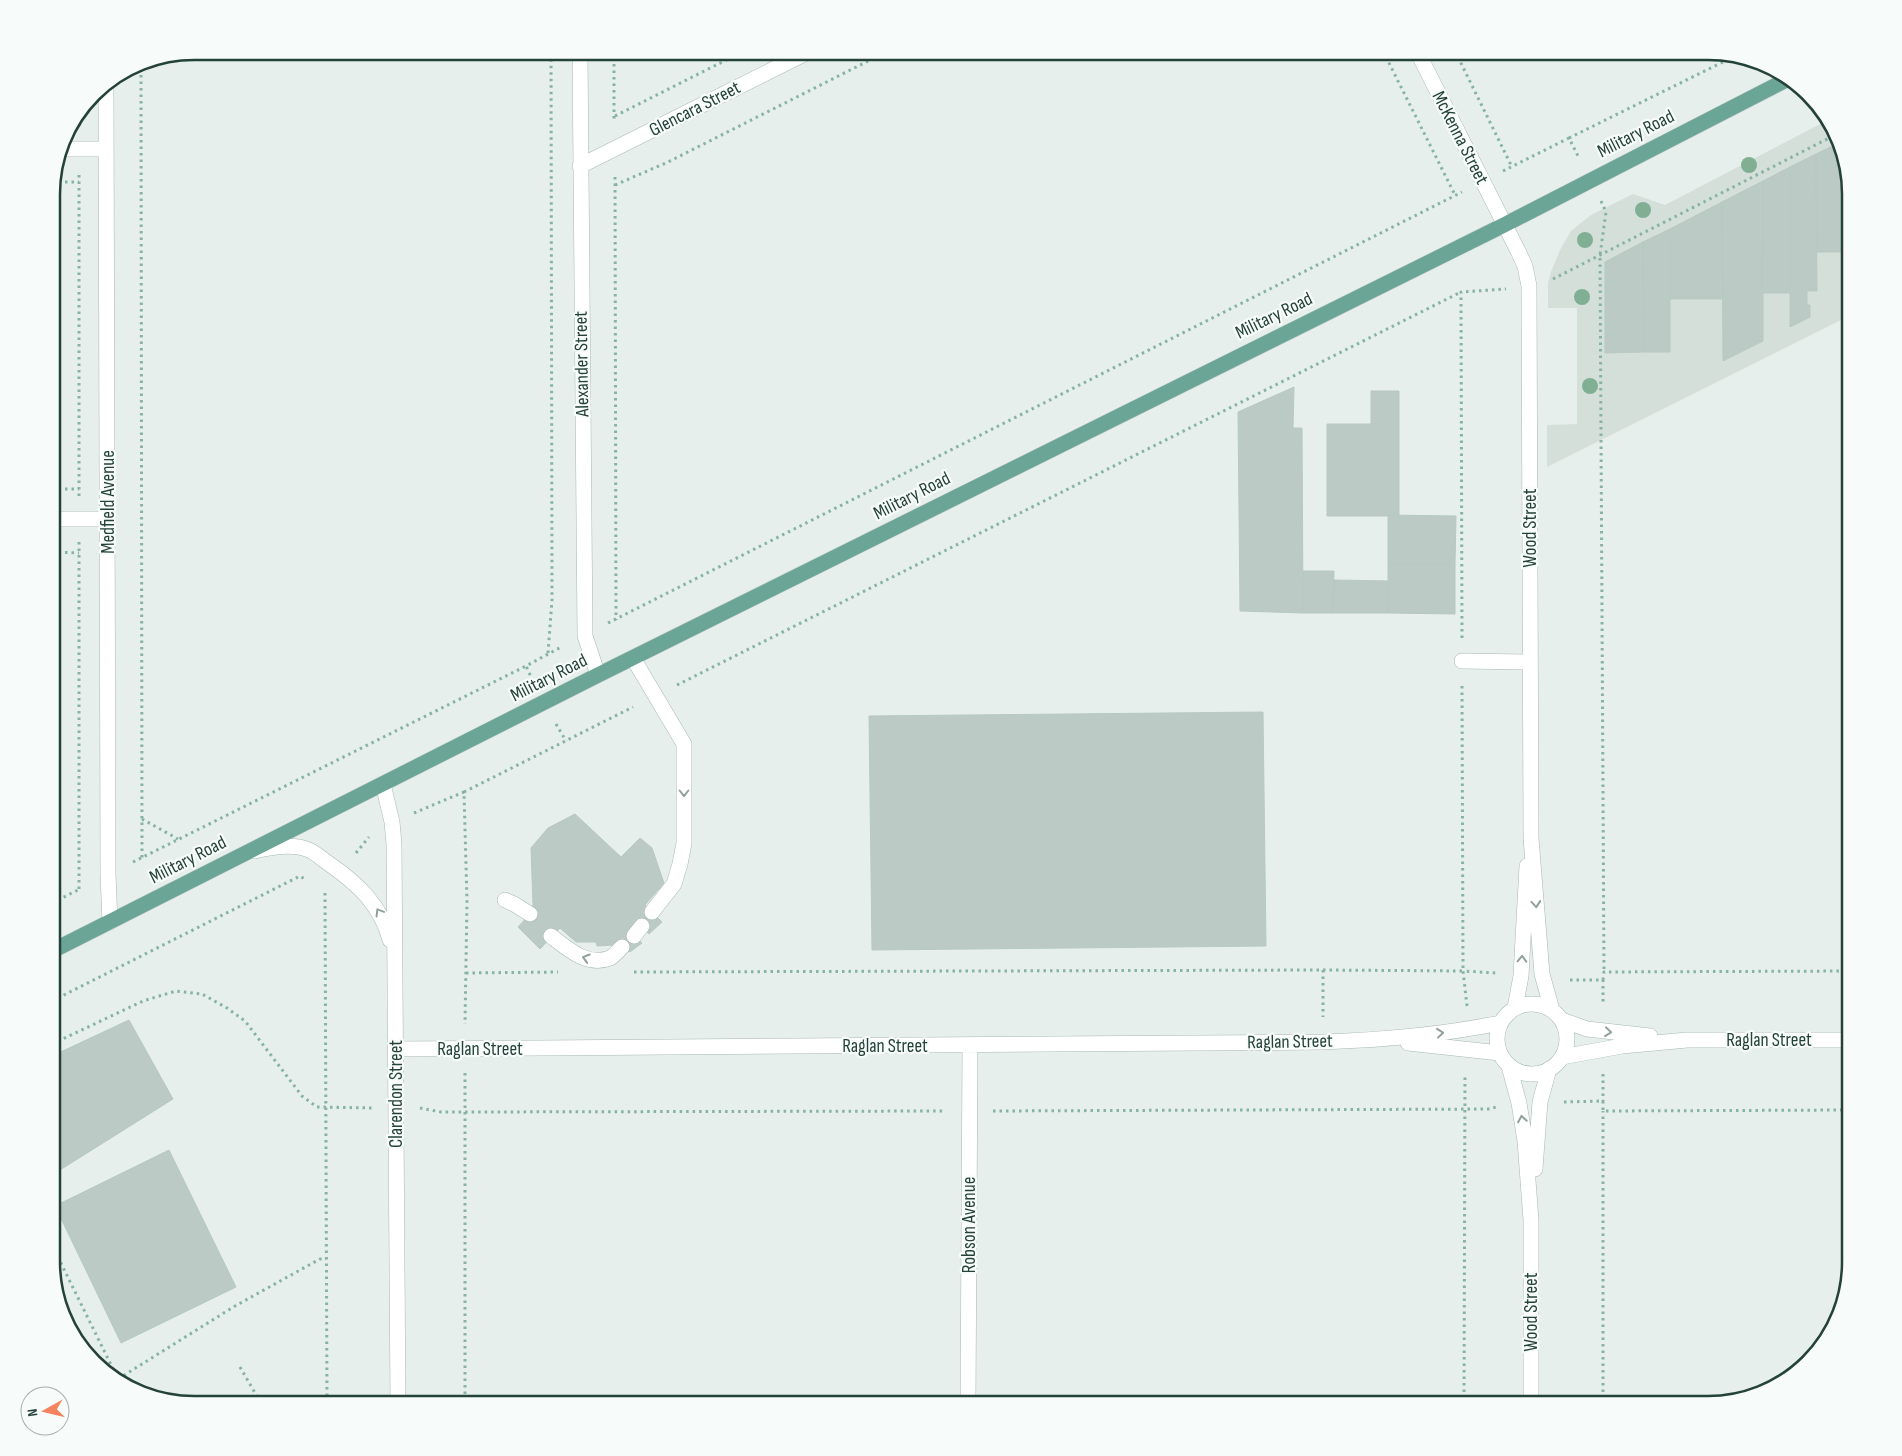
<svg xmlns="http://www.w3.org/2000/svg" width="1902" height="1456" viewBox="0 0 1902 1456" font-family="'Sofia Sans Condensed',sans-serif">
  <rect width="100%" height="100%" fill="#e6efeb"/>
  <path fill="#d4dfda" d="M1828 120 1836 131 1851 193V315L1547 467V425L1577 424V308H1548V283L1551 272 1560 250 1571 231 1591 215 1633 194 1665 205Z"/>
  <path fill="#bbcac4" stroke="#b8c9c2" d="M1839 143 1843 159V252H1817L1816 154Z
    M1816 154 1817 291H1807V305H1810V317L1790 327V167Z
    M1843 159 1848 182H1843Z
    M1790 167V293H1762L1763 181Z
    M1763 181V341L1723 361 1722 202Z
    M1722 202 1723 299H1670V229Z
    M1670 229V352H1644L1643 242Z
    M1643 242 1644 352 1605 353V262Z
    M1294 387 1293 428H1302L1303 613 1240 611 1238 412Z
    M1371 391H1399V516H1327V424H1371Z
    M1388 515 1456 516 1455 564H1388Z
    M1388 564H1455V614L1388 613Z
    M1303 571H1334L1333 613H1303Z
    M1334 580 1389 581 1388 613H1333Z
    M1263 712 1266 946 872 950 869 716Z
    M575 814 621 857 640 838 652 848 664 883 645 905 662 922 649 934 636 921 628 931 642 943 630 952 617 945 597 946 596 942H576L560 928 540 949 518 927 530 914 533 905 531 848 548 828Z
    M129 1020 173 1099 52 1175V1056Z
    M169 1150 236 1287 121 1343 55 1206Z"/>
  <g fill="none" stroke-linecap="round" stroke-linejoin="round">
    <defs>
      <path id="service" d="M633 658 684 744V843L680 864 674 884 652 912
        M1462 661 1530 662
        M505 900 514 904 530 914
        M551 936C568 949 587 967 610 958 614 956 619 950 622 947
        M634 936 642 926"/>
      <path id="minor" d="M580 51 585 636 598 675
        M1417 51 1519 253 1525 266 1529 286 1531 838 1542 974 1552 1010
        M106 83 108 874 110 922
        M61 149H106
        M580 166 810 51
        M52 519H108
        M383 784 392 822 394 844 398 1405
        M255 851C271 847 293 843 309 850 316 853 322 859 328 863 357 883 381 905 390 940
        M1497 1039a35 35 0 1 1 70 0a35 35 0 1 1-70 0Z
        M1515 1008 1521 976 1527 866
        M1562 1020 1587 1029 1650 1036
        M1408 1043 1500 1053
        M396 1049 1322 1042C1382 1040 1442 1035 1500 1023
        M1562 1057 1622 1046 1687 1040H1851
        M1509 1066 1519 1103 1525 1141 1531 1220V1405
        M1535 1169 1540 1102 1549 1069
        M968 1405 970 1045"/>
      <path id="primary" d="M52 951 598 675 1504 225 1790 78"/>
    </defs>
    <use href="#service" stroke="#a8b8b2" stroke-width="16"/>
    <use href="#minor" stroke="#a8b8b2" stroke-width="16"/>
    <use href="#primary" stroke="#c2cac8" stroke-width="16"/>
    <path stroke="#86b3a5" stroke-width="3" stroke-dasharray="2.5 4" stroke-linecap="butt" d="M614 51V121
      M1383 51 1455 195
      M1455 51 1512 167
      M141 62 142 858
      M615 116 744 51
      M79 126V114
      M1569 138 1735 56
      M1503 171 1569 138 1579 158
      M615 177 616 620
      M52 182H79
      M615 185 668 162 888 51
      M1601 201 1606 212 1600 255 1604 972
      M1553 279 1837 134
      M52 489H79
      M79 496V172
      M79 542V889
      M52 552 79 553
      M608 623 1462 192
      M1462 638 1461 292 1506 289
      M548 653 552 600 551 51
      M533 681 526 666 563 646
      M677 685 1461 292
      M556 724 566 741
      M464 792 633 707
      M414 813 464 792 467 901 465 1024
      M142 819 178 839
      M356 853 369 837
      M133 862 526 666
      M325 893 327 1405
      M52 903 80 889
      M1323 970 1463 971 1462 684
      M634 972 1323 970V1017
      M466 973 558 972
      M1570 980H1603V1005
      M1603 980 1604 972 1851 971
      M52 1001 300 876 306 880
      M1467 1006 1463 971 1496 973
      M52 1044 143 1001 176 991 202 994 227 1008 245 1021 302 1096 317 1107 372 1108
      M465 1073V1405
      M1603 1074V1101
      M1564 1102 1603 1101V1111L1851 1110
      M420 1108 441 1112H465L946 1111
      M993 1111 1490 1109 1496 1107
      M52 1245 118 1379 235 1306 320 1259H326
      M240 1367 262 1405
      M1464 1405 1465 1074
      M1603 1405V1111"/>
    <use href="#service" stroke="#fff" stroke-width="15"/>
    <use href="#minor" stroke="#fff" stroke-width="15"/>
    <use href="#primary" stroke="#6aa596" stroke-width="15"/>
  </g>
  <g fill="#80af93">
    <circle cx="1749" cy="165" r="8"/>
    <circle cx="1643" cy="210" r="8"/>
    <circle cx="1585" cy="240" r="8"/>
    <circle cx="1582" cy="297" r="8"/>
    <circle cx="1590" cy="386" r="8"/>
  </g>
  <defs><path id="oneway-chevron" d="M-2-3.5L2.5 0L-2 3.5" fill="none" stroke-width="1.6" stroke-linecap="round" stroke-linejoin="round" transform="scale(1.25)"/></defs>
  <g stroke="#92a09c">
    <use href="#oneway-chevron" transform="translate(684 793) rotate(90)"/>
    <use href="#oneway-chevron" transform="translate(1536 904) rotate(85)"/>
    <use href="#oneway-chevron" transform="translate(379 912) rotate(-121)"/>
    <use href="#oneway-chevron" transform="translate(586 958) rotate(-163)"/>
    <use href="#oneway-chevron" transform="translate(1522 959) rotate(-88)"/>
    <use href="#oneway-chevron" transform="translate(1608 1032) rotate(6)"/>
    <use href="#oneway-chevron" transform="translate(1440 1033) rotate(-6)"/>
    <use href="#oneway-chevron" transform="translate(1522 1119) rotate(-99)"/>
  </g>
  <g text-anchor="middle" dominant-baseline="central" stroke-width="4.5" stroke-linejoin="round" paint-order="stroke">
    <g font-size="19" fill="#24423a" stroke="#f7fbf9">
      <text transform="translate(695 109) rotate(-27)">Glencara Street</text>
      <text transform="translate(1636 134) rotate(-27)">Military Road</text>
      <text transform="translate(1460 138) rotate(63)">McKenna Street</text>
      <text transform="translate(1274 316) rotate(-26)">Military Road</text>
      <text transform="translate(582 364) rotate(-91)">Alexander Street</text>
      <text transform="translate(912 496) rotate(-27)">Military Road</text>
      <text transform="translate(108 502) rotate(-90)">Medfield Avenue</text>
      <text transform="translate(1530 528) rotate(-90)">Wood Street</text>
      <text transform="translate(549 678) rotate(-27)">Military Road</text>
      <text transform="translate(188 860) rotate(-27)">Military Road</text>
      <text x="1769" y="1040">Raglan Street</text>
      <text transform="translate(1290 1042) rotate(-1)">Raglan Street</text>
      <text x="885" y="1046">Raglan Street</text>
      <text x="480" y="1049">Raglan Street</text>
      <text transform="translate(396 1094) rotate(-90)">Clarendon Street</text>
      <text transform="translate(969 1225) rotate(-90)">Robson Avenue</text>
      <text transform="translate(1531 1312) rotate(-90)">Wood Street</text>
    </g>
  </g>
  <path d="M0 0H1902V1456H0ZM194 60H1708A134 134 0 0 1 1842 194V1262A134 134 0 0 1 1708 1396H194A134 134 0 0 1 60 1262V194A134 134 0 0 1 194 60Z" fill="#f7fbf9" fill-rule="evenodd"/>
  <path fill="none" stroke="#24423a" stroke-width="2.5" d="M194 60H1708A134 134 0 0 1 1842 194V1262A134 134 0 0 1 1708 1396H194A134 134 0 0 1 60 1262V194A134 134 0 0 1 194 60Z"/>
  <g transform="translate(45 1411) rotate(262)"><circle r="24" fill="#f7fbf9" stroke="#a3b1ad"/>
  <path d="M0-4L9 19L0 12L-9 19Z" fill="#f4845f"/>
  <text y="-8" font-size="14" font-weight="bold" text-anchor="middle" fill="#24423a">N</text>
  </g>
</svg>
